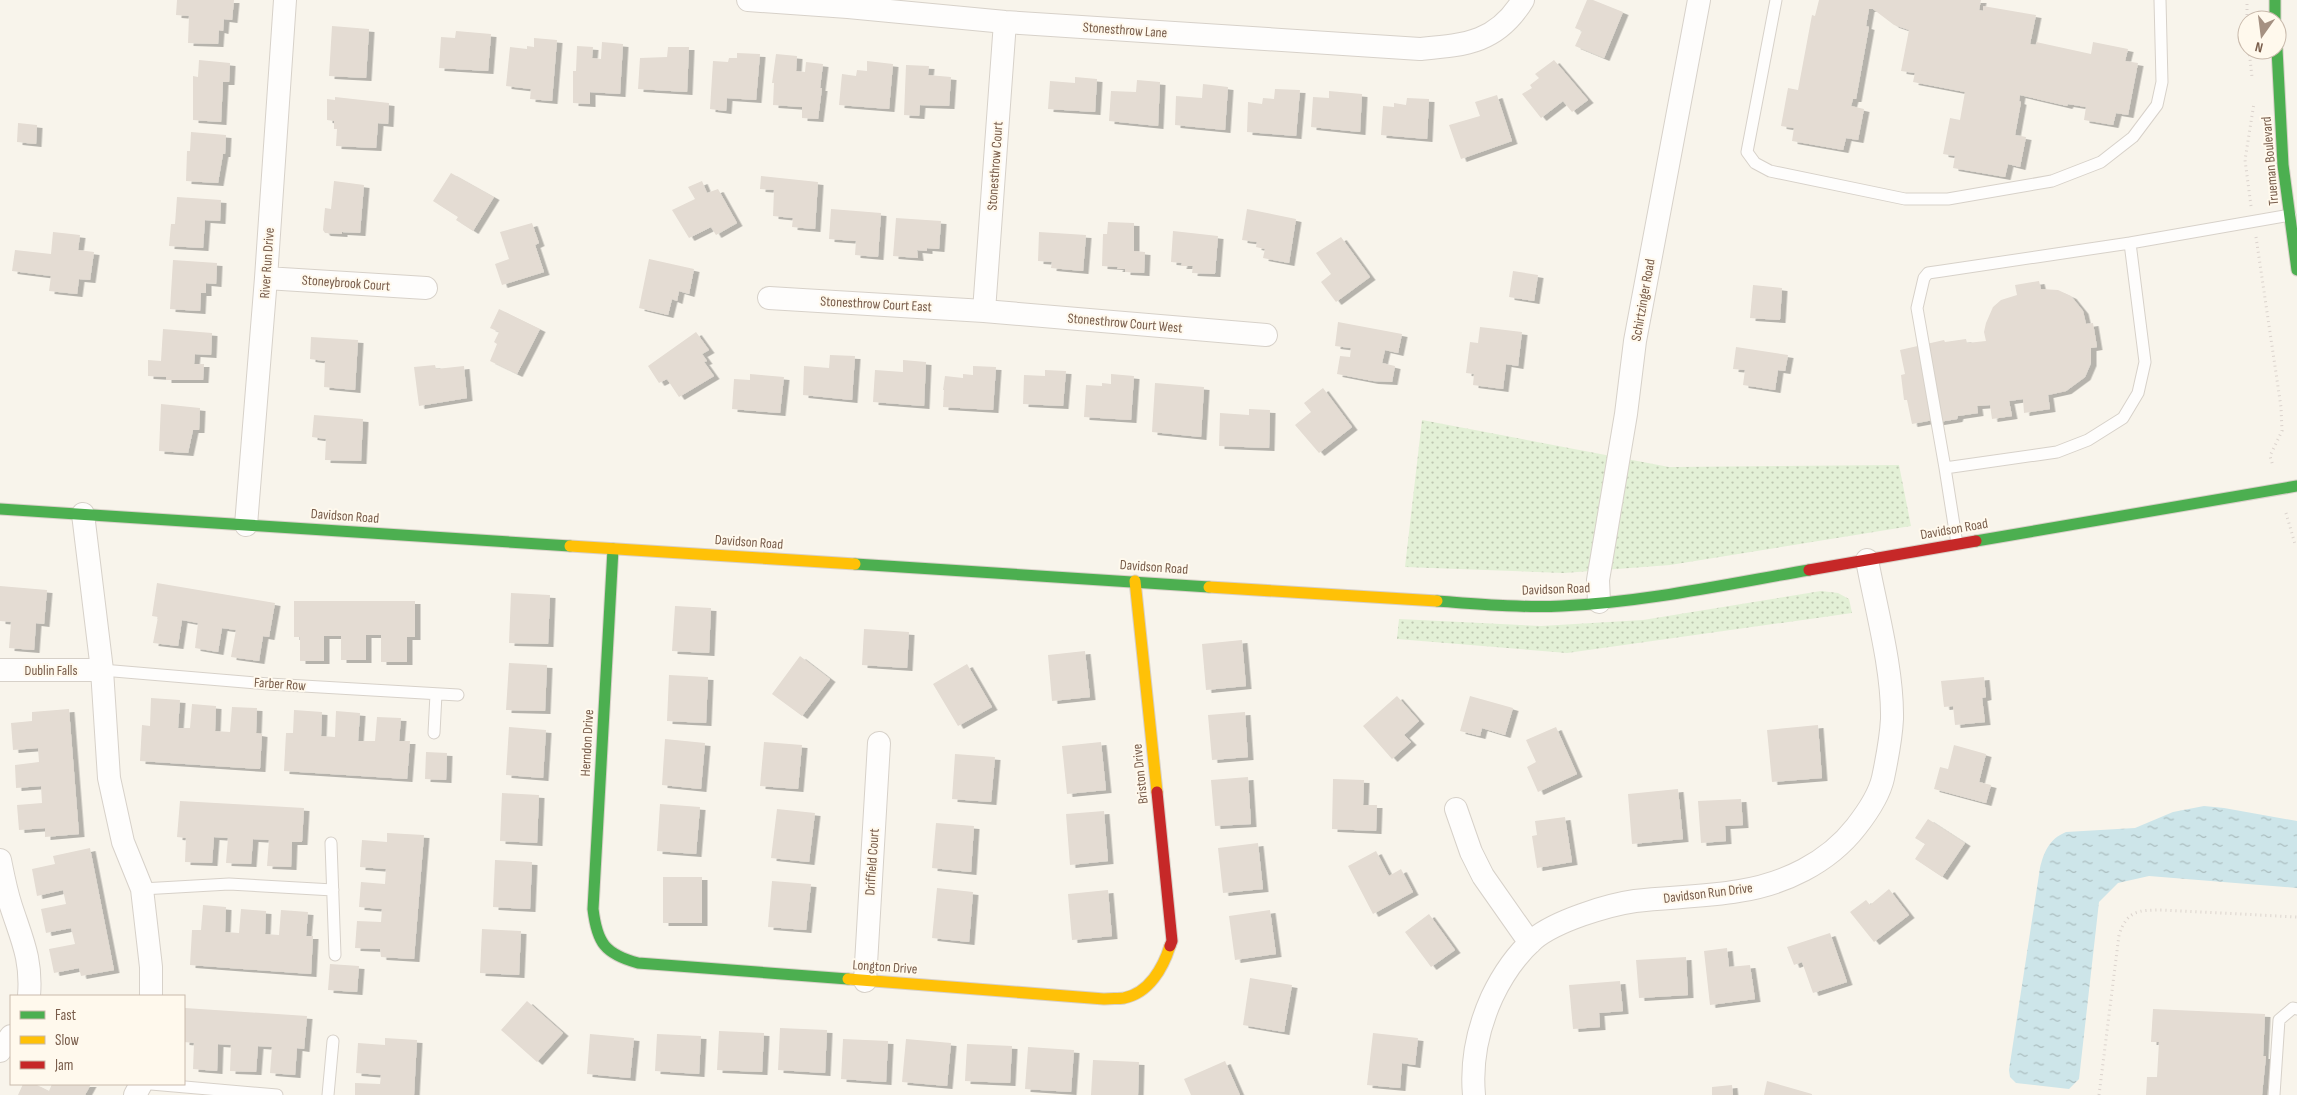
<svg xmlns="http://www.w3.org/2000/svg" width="2297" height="1095" viewBox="0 0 2297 1095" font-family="'Sofia Sans Condensed',sans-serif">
  <defs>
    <pattern id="green-dots" width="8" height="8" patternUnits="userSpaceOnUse" patternTransform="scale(1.25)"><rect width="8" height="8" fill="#e3f0d6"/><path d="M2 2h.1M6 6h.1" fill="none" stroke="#bdc6b0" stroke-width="1.8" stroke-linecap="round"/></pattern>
    <pattern id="water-ripples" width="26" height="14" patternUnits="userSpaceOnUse" patternTransform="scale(1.25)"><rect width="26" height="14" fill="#cde5e9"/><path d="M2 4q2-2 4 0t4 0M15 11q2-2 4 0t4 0" fill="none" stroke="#abbdbf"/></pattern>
    <filter id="shadow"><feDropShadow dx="5.5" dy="3" stdDeviation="0" flood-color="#0004"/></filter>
  </defs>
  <rect width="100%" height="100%" fill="#f8f4eb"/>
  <path fill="url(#green-dots)" d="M1422 420 1669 467 1899 465 1911 526 1670 565 1564 573 1405 567Z
    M1821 591 1838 593 1849 599 1852 613 1567 653 1397 639 1399 619 1541 626 1643 620Z"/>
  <path fill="url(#water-ripples)" d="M2204 806 2224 808 2297 821V888L2149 876 2118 883 2099 902 2079 1079 2069 1089 2016 1083 2010 1077 2009 1070 2040 868C2044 852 2049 839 2066 832L2135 828 2173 812Z"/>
  <path fill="#e4dcd3" filter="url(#shadow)" d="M177 0H234L232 20 224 19 223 31 219 30 218 44 188 43 189 16 176 15Z
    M1587 0H1593L1623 12 1604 58 1575 46 1582 31 1575 28Z
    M1819 0H1981L1979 10 1983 11V6L2036 15 2030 44 2036 45V42L2091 54 2093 42 2128 49 2125 61 2138 63 2128 115 2116 113 2113 125 2084 120 2086 107 2068 104 2067 106 2020 95 2019 101 2021 102 2015 135 2026 137 2020 167 2008 164 2005 177 1953 168 1955 156 1943 154 1950 118 1960 120 1965 92 1913 82 1915 73 1901 71 1909 30 1894 25 1873 9H1869L1866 26 1869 27 1856 99H1853L1851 106 1864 109 1858 140 1846 138 1843 150 1792 141 1794 128 1781 126 1788 88 1798 90 1812 15 1815 16Z
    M332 26 369 29 366 78 329 76Z
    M456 31 491 34 488 71 439 68 441 37 455 38Z
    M534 38 557 40 552 101 530 99 531 89 506 86 510 47 527 49V46L534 47Z
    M602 42 623 44 620 94 590 92V104L573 103V71H576L577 46 593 47 592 58 601 59Z
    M668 47H689L687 92 638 89 640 58 667 57Z
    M737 53 760 54 756 100 727 98 726 111 710 109 713 61 728 62 729 58H737Z
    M776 54 797 56 796 71 805 72 806 62 823 64 820 88H822L818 119 802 118V107L773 105 774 83H772Z
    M199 60 230 63 229 82H223L221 122 193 120V76L198 77Z
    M1554 60 1588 100 1572 112 1563 101 1541 118 1522 94 1532 88 1530 85 1539 78 1535 74Z
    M867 61 893 64 889 109 839 105 842 74 856 76 857 70 867 71Z
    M906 65 929 66 928 75 951 77 949 106 920 105 919 116 904 115Z
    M1075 77 1097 79 1095 112 1048 109 1050 81 1075 83Z
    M1137 80 1160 82 1158 126 1109 121 1111 91 1136 92Z
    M1203 84 1228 87 1225 130 1175 125 1176 96 1202 98Z
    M1275 89 1300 90 1296 136 1247 132 1248 102 1262 104 1263 98 1274 99Z
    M1329 91 1362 94 1360 132 1311 127 1313 97 1329 98Z
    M1497 95 1512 141 1461 159 1449 125 1480 116 1475 102Z
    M335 97 389 103 388 124 378 123 376 148 336 146 337 129H334V121L327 120V99L335 100Z
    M1407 98 1429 99 1427 139 1381 135 1383 106 1394 107V103L1406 105Z
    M18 123 37 125 36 144 17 142Z
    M191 132 226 135 225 154H223L218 183 186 181 187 151H190Z
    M451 173 494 197 473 231 456 220 458 217 433 201Z
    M761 176 818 182 815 229 792 227 793 218 773 216 774 190 760 189Z
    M334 181 364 185 360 233 342 232V234L325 233 323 230 325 208 331 209Z
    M702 181 707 193 718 189 737 223 716 235 711 227 689 238 672 210 695 199 688 187Z
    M177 197 221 200 220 221 205 220 203 248 169 246 171 224H175Z
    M831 209 881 213 878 257 855 255 856 241 829 239Z
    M1247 209 1296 219 1289 263 1263 258 1265 249 1256 247 1257 242 1242 240Z
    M896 218 941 221 939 249 927 248V251L917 250 918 258 893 256Z
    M1108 222 1134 223V251L1145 252 1144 273 1125 272V269H1117L1118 267 1102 266 1103 234H1107Z
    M532 223 539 243 535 245 544 272 502 285 495 264 509 259 500 232Z
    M1173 231 1218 236 1215 274 1192 273 1193 266H1181L1182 263 1171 262Z
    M53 232 80 235 78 250 94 252 90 280 79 279 77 294 49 291 51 276 12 271 15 250 51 254Z
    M1039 232 1086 235 1083 271 1051 268 1052 262 1038 261Z
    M1341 237 1370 277 1336 302 1321 282 1331 274 1316 253Z
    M649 259 694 269 689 294 679 291 677 301 672 299 668 315 639 308Z
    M173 260 217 263 216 284 206 283V293H201L200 311 170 309Z
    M1513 271 1538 275 1534 301 1509 297Z
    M2039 281 2041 289 2058 290 2071 296 2083 311 2086 324 2093 323 2097 347 2091 348V363L2085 377 2066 391 2048 395 2050 409 2024 413 2023 399 2009 401 2012 416 1992 419 1990 405 1977 406 1978 413 1958 416 1957 419 1933 423V420L1912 424 1907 400H1904L1901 375 1905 374 1900 350 1944 340 1945 342 1966 339 1967 343 1986 341 1984 332 1986 323 1993 307 2001 300 2017 295 2015 285Z
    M1753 285 1782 288 1780 320 1750 318Z
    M499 309 540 329 517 374 490 361 497 344 494 342 499 332 490 328Z
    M1338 322 1402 334 1398 353 1385 350 1382 363 1395 366 1392 382 1373 381 1337 374 1340 356 1350 357 1351 348 1335 346Z
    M1480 327 1522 332 1518 366 1506 364 1503 389 1473 385 1474 374 1466 373 1470 342 1478 343Z
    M163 329 212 333 211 355 195 354 194 364H204L203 380H166V377L148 376V360L161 361Z
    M696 332 709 350 702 354 707 361 704 362 714 376 679 397 667 379 659 383 648 366Z
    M311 337 358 340 355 390 324 387 325 361 310 359Z
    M1736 347 1788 355 1785 371 1778 370 1775 390 1743 385 1745 370 1733 369Z
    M830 355 855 356 852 400 803 395 804 366 829 368Z
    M903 360 926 362 924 406 873 402 875 370 903 372Z
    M435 365 436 369 464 366 467 398 419 406 414 367Z
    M973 366 996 367 993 410 943 407 944 390H943L945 376 963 378V374L973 375Z
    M1045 370 1066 371 1063 406 1023 404 1024 375 1045 376Z
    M750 374 784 377 780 413 732 409 734 379 750 380Z
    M1111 374 1134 376 1131 420 1084 417 1086 385 1102 386V383L1111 384Z
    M1155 383 1204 387 1201 437 1152 432Z
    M1323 388 1352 427 1319 453 1295 425 1311 412 1304 403Z
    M161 404 200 408 199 430H193L188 453 159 451Z
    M1249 409 1270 410 1269 448 1219 446 1220 413 1249 415Z
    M314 415 363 419 361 461 325 460 326 439 312 437Z
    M157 583 275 603 269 637 263 636 259 661 231 657 236 630 222 628 218 652 195 648 198 623 182 620 178 646 153 643 158 617 152 616Z
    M0 586 47 590 44 624 36 623 34 650 9 648 11 622 0 621Z
    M511 593 550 595 548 644 509 643Z
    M294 601H415V637H407V662H381V635H366V660H341V636H324V661H300V637H294Z
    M675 606 711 608 709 653 672 651Z
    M864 629 909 632 907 668 862 665Z
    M1242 640 1246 686 1206 690 1202 644Z
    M1085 651 1090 697 1052 701 1048 655Z
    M800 656 830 679 802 716 772 694Z
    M509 663 547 665 545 711 506 710Z
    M967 664 992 707 958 726 933 684Z
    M669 675 708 677 706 723 667 721Z
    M1984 677 1986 697 1982 698 1985 722 1955 725 1953 706 1944 707 1941 681Z
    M1397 696 1419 721 1404 735 1411 742 1392 759 1363 726Z
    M1470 696 1513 708 1505 735 1482 728 1480 736 1460 731Z
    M151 698 180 700 178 728H190L192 704 216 706 215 731 230 732 232 707 257 708 256 733 262 734 260 769 140 761 142 725 150 726Z
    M69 709 79 834 45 837V828L19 830 17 805 42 803 41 786 16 788 15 765 39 762 38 748 13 750 11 723 32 721V712Z
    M294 710 322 712 321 736 335 737 336 711 360 713 358 741H375L377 717 401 718 399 741H410L407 779 284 771 286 733H293Z
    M1245 712 1248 757 1212 760 1208 715Z
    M1818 725 1822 778 1772 782 1767 730Z
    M509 727 546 730 543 778 506 775Z
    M1556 727 1577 774 1538 792 1527 767 1536 762 1526 740Z
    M665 739 705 743 701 789 662 785Z
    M764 742 802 745 798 789 760 786Z
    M1101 742 1106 790 1067 794 1062 746Z
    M1954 745 1986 754 1979 782 1991 785 1986 803 1934 789 1940 767 1948 769Z
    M426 752 447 753 446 780 425 779Z
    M955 754 995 757 991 802 952 799Z
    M1248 777 1251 824 1215 826 1211 780Z
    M1333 779 1364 780 1363 805H1377L1376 831 1332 829Z
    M1678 789 1683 839 1632 844 1628 794Z
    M502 793 539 795 537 843 500 841Z
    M1741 799 1743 825 1725 826 1726 841 1701 843 1698 801Z
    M180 801 304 808 302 842H292L291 867 267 866 269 840 253 839 251 864 226 863 228 838 214 837 212 863 185 862 186 838 177 837Z
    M660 804 700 807 696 854 657 851Z
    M777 809 815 813 809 862 771 858Z
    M1104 811 1108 861 1070 865 1066 814Z
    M1565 817 1572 862 1537 868 1532 836 1537 835 1535 821Z
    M1928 819 1965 843 1942 877 1915 859 1925 844 1915 838Z
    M936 823 974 826 971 872 932 868Z
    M387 833 424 835 414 959 381 957 380 949 355 948 357 921 381 922 382 909 359 907 361 882 385 884 386 869 360 867 362 840 387 842Z
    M1258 843 1263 889 1223 893 1218 848Z
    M90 848 114 970 81 976 79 968 54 973 49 949 75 944 71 928 46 933 41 909 66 904 63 890 37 896 32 869 55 864 53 856Z
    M1376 851 1389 876 1401 869 1413 892 1373 914 1348 866Z
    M495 860 532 862 530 909 493 907Z
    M663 877H702V923H663Z
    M772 881 811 884 806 930 768 927Z
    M937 888 973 892 969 942 932 938Z
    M1889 889 1909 915 1874 942 1850 912 1866 900 1870 905Z
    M1108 890 1112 936 1072 940 1068 894Z
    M203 905 226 907 225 932 239 933 241 909 266 911 265 934 279 935 281 910 308 912 306 936H313L311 974 190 965 192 930H201Z
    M1270 910 1276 954 1235 960 1229 916Z
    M1429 914 1455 950 1431 967 1405 932Z
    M482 929 521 931 519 975 480 973Z
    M1830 933 1847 982 1813 993 1802 962 1794 965 1787 947Z
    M1727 948 1729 967 1750 965 1755 999 1710 1005 1704 951Z
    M1686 957 1688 995 1639 998 1636 960Z
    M330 964 359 966 357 992 328 990Z
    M1250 978 1292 985 1284 1032 1243 1025Z
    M1620 981 1623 1011 1599 1013 1600 1027 1573 1029 1569 985Z
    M527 1001 563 1033 537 1062 501 1030Z
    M185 1008 307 1016 304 1049 297 1048 295 1075 270 1073 272 1047 258 1046 256 1072 230 1071 231 1045 218 1044 217 1071 193 1069 194 1043 184 1042Z
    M2153 1009 2265 1014 2263 1056H2266L2262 1095H2146L2147 1077H2157L2159 1042H2151Z
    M780 1028 827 1030 825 1073 778 1070Z
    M719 1031 764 1033 762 1072 717 1070Z
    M1373 1033 1418 1038 1415 1065 1402 1063 1400 1088 1367 1085Z
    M590 1034 634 1038 630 1078 587 1074Z
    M657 1034 701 1036 699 1074 655 1071Z
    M385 1038 417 1040 414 1095H355V1083L380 1084 381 1075 356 1073 358 1043 385 1045Z
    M843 1039 888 1041 886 1082 841 1079Z
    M906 1039 951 1043 947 1086 902 1082Z
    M967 1044 1012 1046 1010 1083 965 1081Z
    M1028 1047 1074 1050 1071 1092 1025 1089Z
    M1093 1060 1139 1062 1138 1095H1091Z
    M1225 1061 1240 1095H1191L1184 1079Z
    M1767 1081 1812 1094V1095H1764Z
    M23 1084H35L49 1091 52 1084H91L85 1095H18Z
    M1732 1085 1733 1095H1712V1087Z"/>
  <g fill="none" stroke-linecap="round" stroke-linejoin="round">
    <defs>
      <path id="lane" d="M1776 0 1747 152 1755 163 1770 171 1905 199H1948L2052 181 2101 162 2133 137 2157 105 2162 82 2160 0
        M1945 468 1917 308 1924 278 1928 273 1942 271 2130 243
        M1957 544 1945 468 2057 452 2088 440 2123 418 2138 393 2145 362 2130 243 2290 215
        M102 670 269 684 458 695
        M434 733 436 694
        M331 843 335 955
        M142 889 229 884 333 890
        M151 1084 277 1095
        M328 1095 333 1041
        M2274 1095 2279 1020 2293 1008 2297 1009"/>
      <path id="street" d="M748 0 848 7 1005 22 1420 49C1465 45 1497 43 1523 0
        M266 278 426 288
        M769 298 984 311 1266 335
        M984 311 1005 22
        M83 514 102 670 109 778 123 842 142 889 151 967V996
        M246 525 266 278 285 0
        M1599 602 1598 580 1626 414 1635 341 1699 0
        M0 670H102
        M1456 809 1471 852 1483 876 1530 943
        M0 860C3 875 6 891 11 906 22 940 32 959 29 996
        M865 981 879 743
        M0 1051 11 1036
        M135 1095 141 1084
        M1474 1095C1471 1062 1478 1028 1492 997 1502 976 1517 954 1534 939 1556 921 1607 905 1635 901 1669 897 1705 897 1739 891 1784 884 1828 863 1856 827 1867 813 1879 796 1883 778 1887 759 1891 738 1892 719 1893 670 1876 608 1867 560"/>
      <path id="fast" d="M2275 0V20
        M2277 49 2283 165 2297 270
        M0 509 570 546
        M1976 541 2297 486
        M613 549 593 909C597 943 605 954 638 963L848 979
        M855 564 1209 587
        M1437 601C1478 604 1520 608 1562 606 1645 602 1728 584 1809 570"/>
      <path id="slow" d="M570 546 855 564
        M1135 581 1157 792
        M1209 587 1437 601
        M848 979 1104 999C1111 998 1118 999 1124 998 1149 993 1163 968 1170 946"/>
      <path id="jam" d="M1809 570 1976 541
        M1157 792 1172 941 1170 946"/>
    </defs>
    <use href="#lane" stroke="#d7d1c9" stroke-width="13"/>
    <use href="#street" stroke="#d7d1c9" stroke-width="24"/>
    <use href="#fast" stroke="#d8d0c8" stroke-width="13"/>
    <use href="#slow" stroke="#d8d0c8" stroke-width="13"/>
    <use href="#jam" stroke="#d8d0c8" stroke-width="13"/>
    <path stroke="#dbd3cd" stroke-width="3" stroke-dasharray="1 4" stroke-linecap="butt" d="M2247 20V0
      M2249 50 2252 77
      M2251 206 2245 160 2254 103
      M2256 237 2281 407 2282 431 2270 456 2273 466
      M2286 513 2295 544 2297 545
      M2099 1095 2119 935C2127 910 2139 910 2163 910L2297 917"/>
    <use href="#lane" stroke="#fefdfc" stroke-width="11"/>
    <use href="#street" stroke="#fefdfc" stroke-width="22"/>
    <use href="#fast" stroke="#4caf50" stroke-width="11"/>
    <use href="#slow" stroke="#ffc107" stroke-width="11"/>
    <use href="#jam" stroke="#c62828" stroke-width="11"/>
  </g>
  <g text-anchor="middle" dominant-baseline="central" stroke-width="4" stroke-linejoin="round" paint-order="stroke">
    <g font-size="14" fill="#785c4a" stroke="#fff9ed">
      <text transform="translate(1125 30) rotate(4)">Stonesthrow Lane</text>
      <text transform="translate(2270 161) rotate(-95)">Trueman Boulevard</text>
      <text transform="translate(995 166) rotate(-86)">Stonesthrow Court</text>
      <text transform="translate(267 263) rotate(-86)">River Run Drive</text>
      <text transform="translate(346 283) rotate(4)">Stoneybrook Court</text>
      <text transform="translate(1643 300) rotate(-80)">Schirtzinger Road</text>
      <text transform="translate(876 304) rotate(3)">Stonesthrow Court East</text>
      <text transform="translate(1125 323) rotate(5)">Stonesthrow Court West</text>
      <text transform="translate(345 516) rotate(4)">Davidson Road</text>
      <text transform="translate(1954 529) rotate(-10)">Davidson Road</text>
      <text transform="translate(749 542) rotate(4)">Davidson Road</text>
      <text transform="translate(1154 567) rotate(4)">Davidson Road</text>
      <text transform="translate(1556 589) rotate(-2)">Davidson Road</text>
      <text x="51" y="670">Dublin Falls</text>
      <text transform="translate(280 684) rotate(4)">Farber Row</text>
      <text transform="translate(587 743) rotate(-87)">Herndon Drive</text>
      <text transform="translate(1140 774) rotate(-96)">Briston Drive</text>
      <text transform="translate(872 862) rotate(-86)">Driffield Court</text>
      <text transform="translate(1708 893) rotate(-7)">Davidson Run Drive</text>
      <text transform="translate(885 967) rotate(4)">Longton Drive</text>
    </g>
  </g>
  <rect x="10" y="995" width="175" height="90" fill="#fff9ed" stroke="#c9baac"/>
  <rect x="20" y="1011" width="25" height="8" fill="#4caf50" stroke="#c9baac"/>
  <text x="55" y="1020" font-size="15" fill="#785c4a">Fast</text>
  <rect x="20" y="1036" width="25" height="8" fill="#ffc107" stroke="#c9baac"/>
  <text x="55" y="1045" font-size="15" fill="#785c4a">Slow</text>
  <rect x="20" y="1061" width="25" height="8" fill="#c62828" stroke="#c9baac"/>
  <text x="55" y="1070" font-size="15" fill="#785c4a">Jam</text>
  <g transform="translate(2262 35) rotate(194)"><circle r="24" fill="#fff9ed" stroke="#c9baac"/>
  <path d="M0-4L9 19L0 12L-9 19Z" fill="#a59182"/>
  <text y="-8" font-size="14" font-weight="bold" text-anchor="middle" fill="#785c4a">N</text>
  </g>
</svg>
